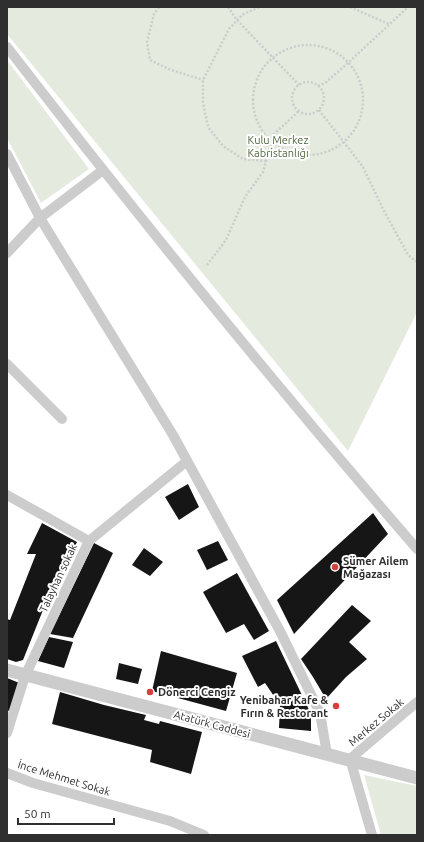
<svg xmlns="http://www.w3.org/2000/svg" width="424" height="842" viewBox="0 0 424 842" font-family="Ubuntu,sans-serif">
  <rect width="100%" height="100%" fill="#fff"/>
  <path fill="#e4ebde" d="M7 7H417V312L348 451 7 34Z
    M7 60 89 169 41 203 7 138Z
    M364 775 417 786V835H381Z"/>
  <path fill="#161616" d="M188 484 199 507 179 520 165 497Z
    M373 513 388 534 294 634 277 600Z
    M42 523 77 542 43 610 23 660 16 662 7 659V619L10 620 36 554H27Z
    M218 541 228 560 207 570 197 550Z
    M94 543 113 553 73 638 50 634Z
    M144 548 163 562 150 576 132 565Z
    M237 573 269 631 254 640 244 624 226 633 203 592Z
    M352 605 371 621 349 642 367 659 346 677 326 699 313 677 301 659Z
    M49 637 73 642 64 668 38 661Z
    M276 641 311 714V731L279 728 280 705 265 683 258 687 242 656Z
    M161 651 237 673 226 711 152 691Z
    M119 663 142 669 138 684 116 679Z
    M7 678 22 684 13 713 7 710Z
    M60 692 104 705 146 715 144 720 159 724 160 721 202 732 191 774 150 762 152 750 52 724Z"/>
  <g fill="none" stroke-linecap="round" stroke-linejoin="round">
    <path stroke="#ccc" stroke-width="2.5" stroke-dasharray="2 2" stroke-linecap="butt" d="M159 7 154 14 147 42 150 60 171 70 203 80
      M228 7 237 20 299 85
      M259 7 242 15 229 29 203 80V103L208 127 223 146 243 159 266 161
      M350 7 389 24
      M253 100a55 55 0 1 1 110 0a55 55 0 1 1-110 0Z
      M292 98a16 16 0 1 1 32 0a16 16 0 1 1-32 0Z
      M318 86 325 83 348 63 408 7
      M319 110 363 167 383 209 408 255 417 262
      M207 265 226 240 245 197 263 172 273 135 299 111"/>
    <path stroke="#ccc" stroke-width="10" d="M7 47C139 218 276 386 417 549
      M7 154 40 218 173 435 280 631 320 713 327 754
      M7 253 40 218 103 170
      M7 364 62 419
      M7 495 89 541
      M7 733 25 676 89 541 187 461
      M7 773 33 783 170 821 204 835
      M372 835 350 759 417 702"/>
    <path stroke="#ccc" stroke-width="13" d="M7 670 417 778"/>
  </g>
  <g fill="#d73f3f" stroke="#fff" stroke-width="1.5">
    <circle cx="335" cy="567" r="4"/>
    <circle cx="150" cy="692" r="4"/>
    <circle cx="336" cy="706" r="4"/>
  </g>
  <g text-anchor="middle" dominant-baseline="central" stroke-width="4" stroke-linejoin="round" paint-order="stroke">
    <g font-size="11" fill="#4f673f" stroke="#fff">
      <text x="278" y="140">Kulu Merkez<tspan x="278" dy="13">Kabristanlığı</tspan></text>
    </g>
    <g font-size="11" font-weight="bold" fill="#2f2f2f" stroke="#fff" text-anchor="start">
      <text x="343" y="561">Sümer Ailem<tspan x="343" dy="13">Mağazası</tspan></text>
      <text x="158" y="692">Dönerci Cengiz</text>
      <text x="328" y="700" text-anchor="end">Yenibahar Kafe &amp;<tspan x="328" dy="13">Fırın &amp; Restorant</tspan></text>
    </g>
    <g font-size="11" fill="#2f2f2f" stroke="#fff">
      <text transform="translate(58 578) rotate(-65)">Talayhan sokak</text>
      <text transform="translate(376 722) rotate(-40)">Merkez Sokak</text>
      <text transform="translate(212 724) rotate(15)">Atatürk Caddesi</text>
      <text transform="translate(64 778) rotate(17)">İnce Mehmet Sokak</text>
    </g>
  </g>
  <rect width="424" height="842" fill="none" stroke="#2f2f2f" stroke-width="16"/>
  <path d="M18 818v6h96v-6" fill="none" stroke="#2f2f2f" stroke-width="2"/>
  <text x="24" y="818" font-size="12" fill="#2f2f2f" stroke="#ffffff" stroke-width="3" paint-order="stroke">50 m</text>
</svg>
